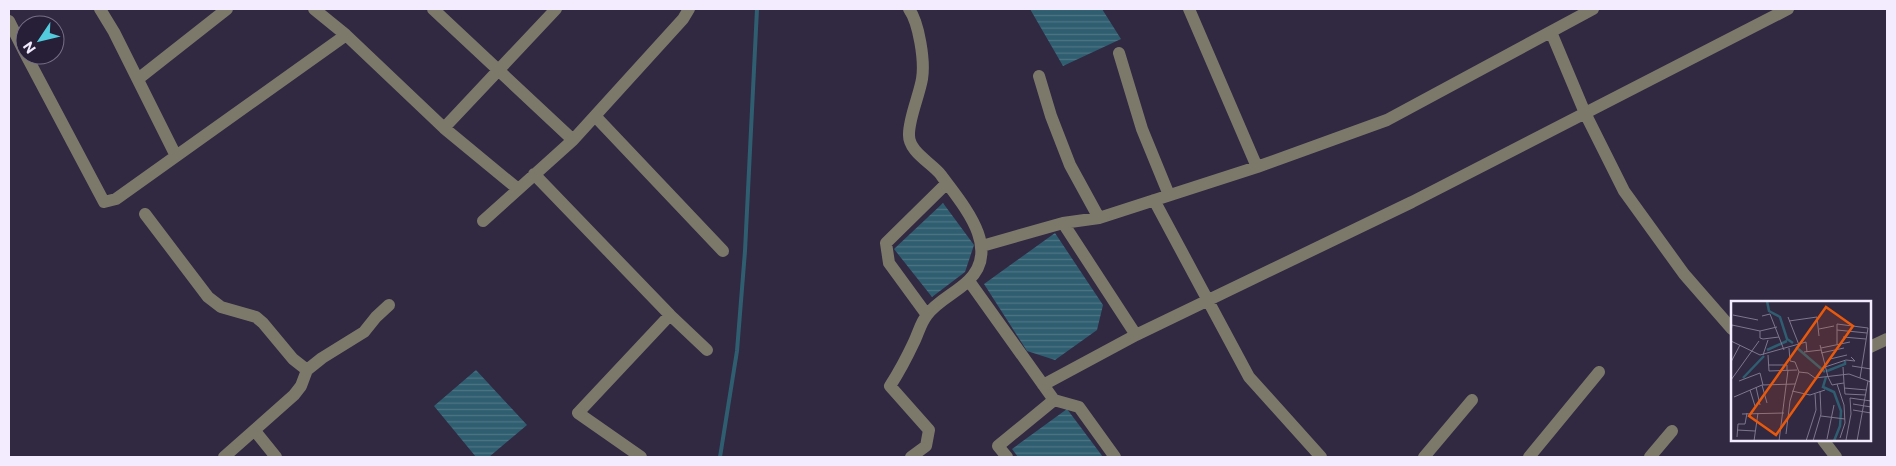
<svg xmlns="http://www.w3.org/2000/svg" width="1896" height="466" viewBox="0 0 1896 466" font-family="Commissioner,sans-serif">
  <defs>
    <pattern id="water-rules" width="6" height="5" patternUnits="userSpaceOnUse" patternTransform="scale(1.25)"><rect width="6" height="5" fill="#2f5e70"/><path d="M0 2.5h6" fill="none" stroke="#4e7585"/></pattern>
  </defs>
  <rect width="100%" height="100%" fill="#312842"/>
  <path fill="url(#water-rules)" d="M1030 9H1102L1121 39 1063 66Z
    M943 203 974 245 965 272 932 297 894 249Z
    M1055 233 1103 305 1097 330 1055 360 1027 351 984 284Z
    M476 370 527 425 489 457H476L434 406Z
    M1067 409 1103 457H1018L1012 449Z"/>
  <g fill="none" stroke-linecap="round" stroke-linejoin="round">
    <path stroke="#2f5e70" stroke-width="4" d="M720 457 737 351 745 251 757 9"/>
    <path stroke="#7d796a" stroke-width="12" d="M100 9 114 32 176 156
      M314 9 346 35 444 128 518 189
      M433 9 573 140
      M909 9C919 23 925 61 922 79 919 96 909 118 909 134 908 152 932 163 941 175 961 203 1003 248 968 281 956 293 937 301 927 315 921 322 918 334 914 342 907 357 899 372 890 386L929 430 926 446 911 457
      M1189 9 1257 167
      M9 21 25 53
      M1551 32 1585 113 1624 191 1684 274 1732 329
      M1119 53 1142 129 1169 195
      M26 55 104 202 116 199 346 35
      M1039 76 1051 116 1070 165 1099 218
      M138 79 227 9
      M595 116 723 251
      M444 128 556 9
      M534 174 670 315 707 350
      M1154 200 1249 377 1321 457
      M145 214 208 297 221 307 256 317 263 323 293 359 307 370
      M483 221 573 140 683 19 689 9
      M1063 223 1136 335
      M982 246 1063 223 1099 218 1257 167 1387 120 1593 9
      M969 281 1054 400 1079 407 1115 457
      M927 315 889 263 886 243 947 183
      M1870 347 1887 339
      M1043 385 1136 335 1412 202 1788 9
      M255 431 276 457
      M1823 440 1836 457
      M224 457 294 395 301 386 307 370 322 358 364 332 376 317 389 305
      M641 457 578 413 670 315
      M1007 457 998 446 1054 400
      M1424 457 1472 400
      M1529 457 1599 372
      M1650 457 1672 431"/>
  </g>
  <g transform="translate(1731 301)">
    <rect width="140" height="140" fill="#312842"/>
    <path fill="none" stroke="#2f5e70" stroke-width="2.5" d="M36 0 38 10 49 16 56 38 62 42M65 46 94 71M36 49 56 40M96 70 114 63V60M95 76 92 86 103 91 110 110 109 125 103 140M12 77 33 55"/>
    <path fill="none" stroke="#7e768d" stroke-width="1" d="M2 14 27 19M31 15 39 13 53 49M57 16 68 44M58 20 86 16 88 35M88 28 103 25M106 29 136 32M29 30V37L32 38 48 36M0 31 1 24 29 30 46 26M112 36 135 38M0 40 29 54 75 41 76 51M106 43V23L137 27 129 77M89 44 97 76M58 47 59 60 64 61 68 71 77 72 84 77 118 73 140 81M90 47 119 41M73 51 90 49M90 52 113 47M32 54 37 39M37 54 38 70 66 69M99 58 116 54M0 61 9 44M37 64H56V69M121 65 140 68M94 66 115 59 124 60 120 56M97 76 101 84 106 83 113 104 114 122 109 137M0 79 28 40M8 80 29 72 32 84M113 82 114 93 135 94M106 83 113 82 112 66M31 84 36 102M25 86 29 104M113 87 136 89M19 89 24 105M61 90 79 94 94 89M3 96 31 84 64 83M122 103 140 106M122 109 140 112M11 113 53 112M90 115 114 118M6 129 24 130M55 133 59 100 68 71M6 136 7 123H14L16 112M96 138 103 104M115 139 120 113 119 97 140 100M23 140 27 112M48 140 57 69M75 140 85 109 84 93M82 140 90 113 89 90M126 140 137 80"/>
    <path fill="#e8590c" fill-opacity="0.15" stroke="#e8590c" stroke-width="2.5" d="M95 6 122 25 45 134 18 115Z"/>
    <rect width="140" height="140" fill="none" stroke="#f2ecfe" stroke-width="2.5"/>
  </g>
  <rect width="1896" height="466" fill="none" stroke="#f2ecfe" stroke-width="20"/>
  <g transform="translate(40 40) rotate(235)"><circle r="24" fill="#271e37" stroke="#787087"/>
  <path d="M0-4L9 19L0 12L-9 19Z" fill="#54cadd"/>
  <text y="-8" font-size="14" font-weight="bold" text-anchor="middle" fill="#f2ecfe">N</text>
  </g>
</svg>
